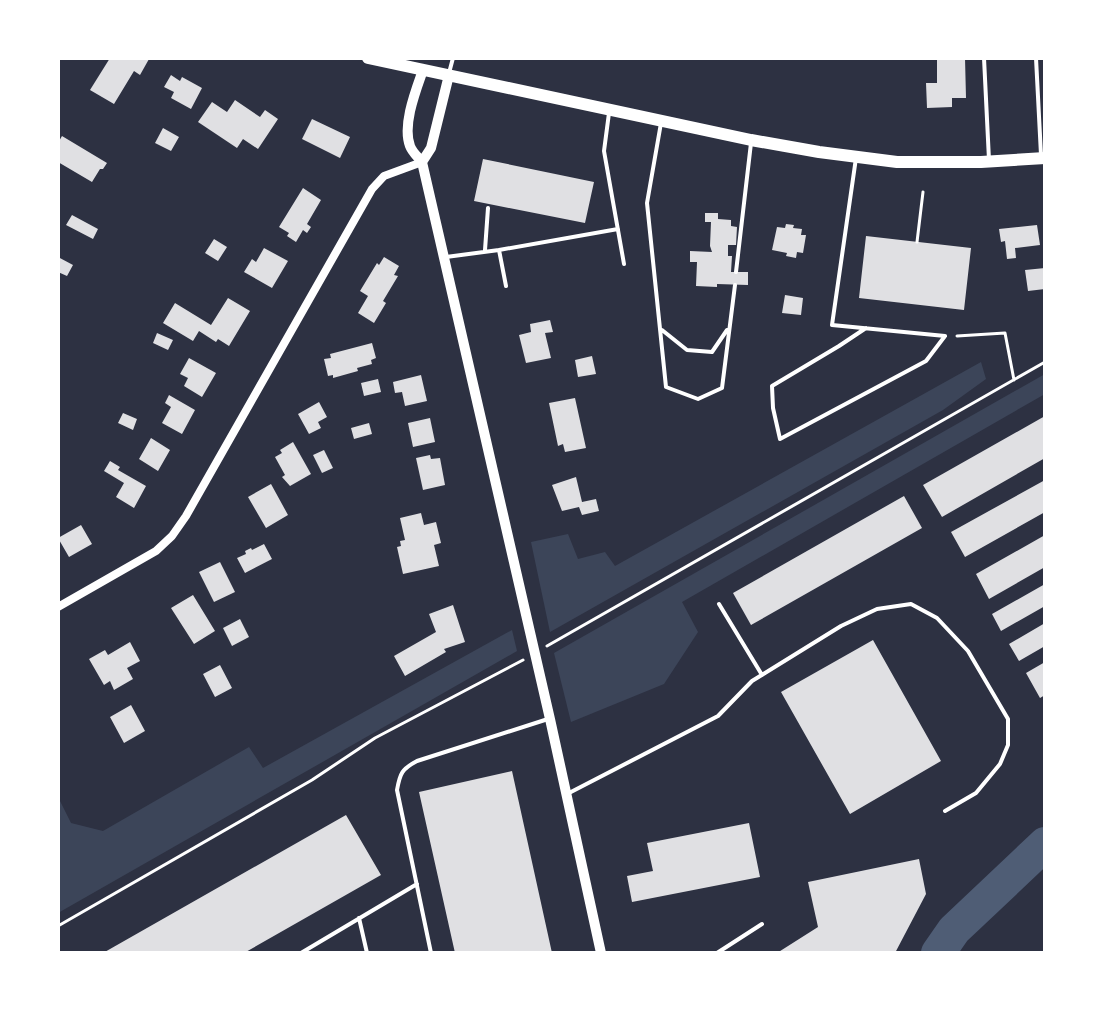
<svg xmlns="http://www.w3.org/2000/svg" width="1103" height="1011" viewBox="0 0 1103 1011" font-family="'PT Sans',sans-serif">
  <rect width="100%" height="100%" fill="#2d3142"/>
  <path fill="#3c4559" d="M981 362 986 379 943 410 550 632 531 542 568 534 578 559 605 552 615 566Z
    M1045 374V394L682 602 698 632 664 684 571 722 554 653Z
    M512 630 517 651 58 913V797L71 823 103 831 249 747 263 768Z"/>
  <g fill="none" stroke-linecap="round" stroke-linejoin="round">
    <path stroke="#4f5d75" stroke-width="34" d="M938 953 954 930 1045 844"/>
  </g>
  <path fill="#e0e0e3" d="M110 58 149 59 140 75 134 71 114 104 90 90Z
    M937 58H965L966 98H952V107L927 108 926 83H937Z
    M171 75 180 81 182 77 202 88 191 109 171 98 174 92 164 87Z
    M235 100 260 117 265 110 278 119 258 149 243 139 237 148 198 122 212 102 227 112Z
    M312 119 350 137 340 158 302 139Z
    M163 128 179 137 171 151 155 143Z
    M62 136 107 163 103 169H100L92 182 58 162V143Z
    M483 159 594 182 585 223 474 201Z
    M303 188 321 200 307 224 311 227 307 233 303 230 296 242 287 236 289 233 279 227Z
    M705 213H718V219L731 220V226L737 227 736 245H728V256H732L731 272H748V285L717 284V287L696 286 697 262H690V251L712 252 710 246 711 222H705Z
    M72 215 98 229 93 239 66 225Z
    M786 224 794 225 793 228 802 229 801 235H806L803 253 797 252 796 258 786 256 787 253 772 250 777 227 785 228Z
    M1037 225 1040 245 1015 248 1016 258 1007 259 1005 241 1001 242 999 229Z
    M866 236 971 248 964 310 859 298Z
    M214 239 227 247 218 261 205 253Z
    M264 248 288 261 272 288 244 272 252 259 256 262Z
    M58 257 73 265 67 276 58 272Z
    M384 257 399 266 394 275 398 276 383 301 386 303 374 323 358 313 368 296 360 291 377 263 379 265Z
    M1045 268V289L1028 291 1025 270Z
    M785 295 803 298 801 315 782 313Z
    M228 298 250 311 229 346 218 339 216 342 199 331 193 341 163 323 175 303 211 325Z
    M550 320 553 332 545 333 551 358 526 363 519 335 531 332 530 324Z
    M157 333 173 340 168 350 153 343Z
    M372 343 376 358 371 360 372 364 357 368 358 371 333 378V375L328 376 324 359 331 358 330 354Z
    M592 356 596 374 578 377 575 360Z
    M189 358 216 373 202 397 184 386 188 378 180 374Z
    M421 375 427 401 405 406 402 392 395 393 393 382Z
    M378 379 381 392 364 396 361 383Z
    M169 395 195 410 182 434 162 423 171 407 165 403Z
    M575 398 586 448 565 452 563 444 558 446 549 403Z
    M319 402 327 417 318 422 321 428 309 434 298 414Z
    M123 413 137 419 133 430 118 423Z
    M1045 416V458L942 517 923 485Z
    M430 418 435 442 413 447 408 423Z
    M369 423 372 434 354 439 351 428Z
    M151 438 170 450 158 471 139 459Z
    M293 442 311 474 290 486 282 477 285 475 275 457 282 453 280 450Z
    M324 450 333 468 322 473 313 455Z
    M430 455 431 459 440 458 445 485 423 490 416 458Z
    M110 461 120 467 118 470 146 486 134 508 116 497 124 483 104 471Z
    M576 477 582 502 596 499 599 511 582 515 579 507 562 511 552 485Z
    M1045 480V512L965 557 951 532Z
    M271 484 288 515 266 528 248 497Z
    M904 496 922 528 751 625 733 593Z
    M421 513 424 525 436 522 441 543 434 545 439 566 403 574 397 547 401 546 400 541 405 540 400 518Z
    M81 525 92 544 69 557 58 538Z
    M1045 535V567L989 599 976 574Z
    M264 544 272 559 245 573 237 558 246 554 245 551 251 548 252 550Z
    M220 562 235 592 214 602 199 572Z
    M1045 584V606L1001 631 992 614Z
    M193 595 215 631 194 644 171 608Z
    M453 605 465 642 444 649 446 652 405 676 394 656 436 632 429 614Z
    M240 619 249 637 232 646 223 628Z
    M1045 623V646L1019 661 1009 644Z
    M873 640 941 761 850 814 781 692Z
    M130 642 140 661 127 668 133 679 114 690 110 681 104 685 89 659 105 650 108 655Z
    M1045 662V695L1040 698 1026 673Z
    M220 665 232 688 215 697 203 674Z
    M131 705 145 731 124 743 110 717Z
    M512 771 552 953H455L419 792Z
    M346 815 381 875 244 953H103Z
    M749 823 760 877 632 902 627 876 653 871 647 843Z
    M919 859 926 894 895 953H777L818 927 808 882Z"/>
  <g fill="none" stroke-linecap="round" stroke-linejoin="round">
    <path stroke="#fff" stroke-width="3" d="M917 242 923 192
      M957 336 1005 333 1014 380
      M547 646 1045 362
      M58 926 312 780 375 738 523 660"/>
    <path stroke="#fff" stroke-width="4" d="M984 58 989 160
      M1036 58 1041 155
      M449 73 453 58
      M609 113 604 151 624 264
      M661 123 647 203 666 387 698 399 722 388 735 285
      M856 158 832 325 945 336
      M485 250 488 208
      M499 250 618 229
      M446 257 499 250 506 286
      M736 272 751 143
      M866 328 839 346 772 386 773 408 780 439 926 361 945 336
      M662 330 687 350 712 352 727 330
      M719 604 762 675
      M569 793 718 716 752 681 841 626 877 609 911 604 937 618 968 651 1008 719V745L1000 764 976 793 945 811
      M359 918 367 953
      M301 953 417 884
      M431 953 397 790C400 773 402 769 417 761L548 719
      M717 953 762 924"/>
    <path stroke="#fff" stroke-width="8" d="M58 607 156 551 172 536 186 516 372 189 384 176 422 162"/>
    <path stroke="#fff" stroke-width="10" d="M423 70C416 90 402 125 410 146 412 152 418 157 422 162L550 719 601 953
      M422 162 431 148 449 75"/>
    <path stroke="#fff" stroke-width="12" d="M368 58 751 140 819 152 897 162H981L1045 158"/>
  </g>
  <rect width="1103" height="1011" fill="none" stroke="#ffffff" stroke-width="120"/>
</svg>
